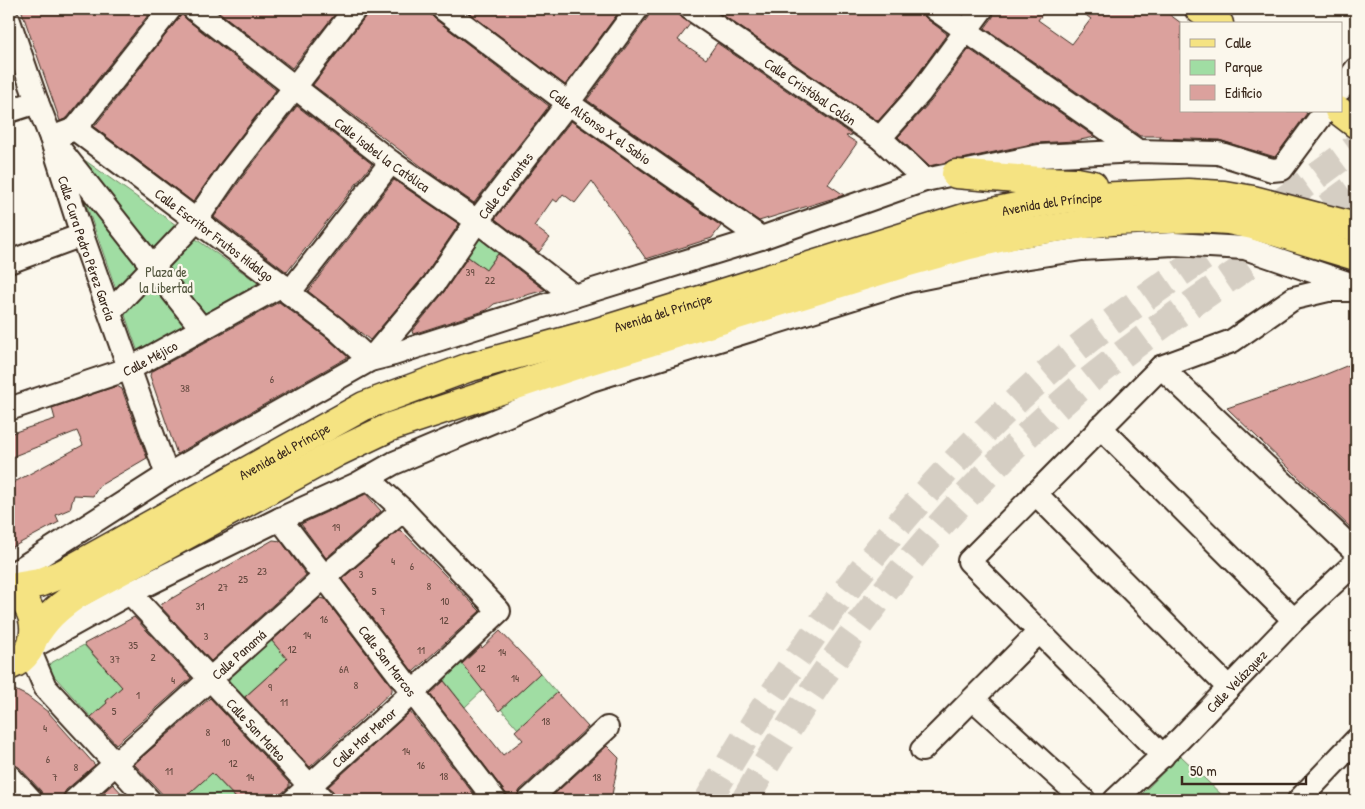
<svg xmlns="http://www.w3.org/2000/svg" width="1365" height="809" viewBox="0 0 1365 809" font-family="'Patrick Hand',sans-serif">
  <rect width="100%" height="100%" fill="#fbf7ec"/>
  <filter id="ink" filterUnits="userSpaceOnUse"><feTurbulence type="fractalNoise" baseFrequency=".02" numOctaves="2"/><feDisplacementMap in="SourceGraphic" scale="10" xChannelSelector="R" yChannelSelector="G"/><feConvolveMatrix kernelMatrix="1 2 1 2 8 2 1 2 1" color-interpolation-filters="sRGB"/></filter>
  <g filter="url(#ink)">
    <path fill="#a0dda3" stroke="#6e8460" d="M66 147 258 283 138 352Z
      M479 237 499 252 487 268 525 296 522 297 466 255Z
      M271 640 287 659 241 700 229 686V677Z
      M84 645 122 687 106 701 107 703 91 717 47 668 49 664Z
      M461 662 483 690 465 707 443 679Z
      M540 673 557 693 518 729 501 709Z
      M1180 755 1227 800H1136Z
      M212 773 237 800H182Z"/>
    <path fill="#dba19d" stroke="#3b2a1e" d="M21 9H153L67 118 60 121Z
      M215 9H339L292 68Z
      M368 9H430L431 15 435 19 549 106 474 203 425 169 313 85 365 17Z
      M464 9H563L570 14 574 9H621L565 85Z
      M650 9H678L679 15 690 24 678 40 706 59 717 43 852 135 846 136 857 143 828 184 844 195 759 221 587 100 648 17Z
      M714 9H922L923 15 927 19 947 34 910 85 878 121Z
      M995 9H1046L1038 20 1072 44 1091 19 1078 9H1162L1181 23V111H1304L1307 113 1275 157 1219 140 1159 138 1161 136H1140L985 28 993 17Z
      M182 14 186 19 276 90 220 163 193 202 94 127Z
      M969 49 1095 137 1075 141 1036 143 962 159 950 160 947 162 929 166 898 137 931 101Z
      M297 106 372 164 287 272 214 217 241 179Z
      M571 121 721 226 712 238 646 259 592 181 575 203 563 194 557 202 553 199 534 226 550 238 539 252 495 219Z
      M394 180 459 224 424 276 370 340 308 291Z
      M498 254 545 290 494 304 487 310 413 334 412 331 444 292 468 257 486 270Z
      M279 302 327 338 348 357 177 454 150 376 151 372Z
      M1356 362V533L1227 408 1317 378Z
      M117 386 122 389 147 458 99 486 93 496 74 495 70 509 56 515 59 522 9 549V485L83 445 77 431 9 458V434L55 419 52 408Z
      M366 494 381 511 326 558 301 524Z
      M399 530 402 531 480 611 413 672 342 579Z
      M273 540 281 541 306 575 211 661 161 607 162 604Z
      M320 598 325 599 392 687V691L310 767 245 697 287 659 272 641Z
      M134 617 191 678 116 744 91 717 107 703 106 701 122 687 84 644Z
      M500 631 540 673 499 711 462 664 481 646 482 648Z
      M444 681 503 755 523 740 515 731 557 693 588 727 520 790 517 796 516 800H511L430 694Z
      M9 687 27 696 48 712 95 765 66 790 63 795 62 800H44L41 791 19 767 13 764 9 763Z
      M210 698 289 783V787L274 800H238L212 773 182 800H168L134 764Z
      M410 712 476 797 473 800H336L333 791 328 787Z
      M607 746 619 758 611 800H548Z
      M113 784 128 800H94Z"/>
    <g fill="none" stroke-linecap="round" stroke-linejoin="round">
      <path stroke="#d5cec3" stroke-width="28" stroke-dasharray="28 14" stroke-linecap="butt" d="M708 800C795 649 899 507 1029 389 1096 328 1173 279 1247 227 1284 201 1319 173 1356 147
        M745 800C827 657 929 522 1052 412 1118 353 1192 304 1264 254 1295 232 1325 208 1356 186"/>
      <defs>
        <g id="minor">
          <path id="s1" d="M194 9 391 162 477 221 574 296"/>
          <path id="s2" d="M443 9 568 103 761 238"/>
          <path id="s3" d="M691 9 880 138 925 180"/>
          <path d="M935 9 1138 151"/>
          <path id="s4" d="M9 21 37 102 51 138 82 235 167 475"/>
          <path d="M1341 89 1356 69"/>
          <path d="M9 111 37 102"/>
          <path d="M75 129 170 9"/>
          <path d="M880 138 920 93 982 9"/>
          <path d="M9 262 82 235"/>
          <path d="M289 293 391 162"/>
          <path d="M110 312 195 222 230 171 355 9"/>
          <path id="s5" d="M202 329 51 138 75 129 282 285 289 293 335 328 370 360 434 284 477 221 568 103 637 9"/>
          <path d="M1161 367 1356 552"/>
          <path id="s6" d="M9 409 131 368 282 285"/>
          <path d="M1100 427 1294 620"/>
          <path d="M1035 493 1229 688"/>
          <path id="s7" d="M280 519 495 800"/>
          <path d="M9 576 167 475 370 360 394 354 574 296 761 238 925 180 1039 156 1138 151 1218 153 1272 170 1282 169 1325 111"/>
          <path id="s8" d="M130 593 323 800"/>
          <path d="M973 699 1084 800"/>
          <path d="M922 750 1039 632"/>
          <path d="M1163 756 969 561 1161 367 1232 341 1294 298 1328 290H1353"/>
          <path d="M9 776 31 800"/>
          <path id="s9" d="M75 800 323 578 403 510"/>
          <path d="M149 800 45 687 29 649 130 593 280 519 357 484 394 463 591 380 908 281 1023 258 1082 249 1174 244 1245 248 1356 286"/>
          <path id="s10" d="M294 800 413 692 499 611 403 510 368 478"/>
          <path d="M529 800 607 728"/>
          <path id="s11" d="M1115 800 1180 739 1294 620 1356 562"/>
          <path d="M1299 800 1356 740"/>
        </g>
        <g id="major">
          <path d="M1199 9 1219 24"/>
          <path d="M1339 111 1356 124"/>
          <path d="M956 174 1040 181 1077 182 1093 185"/>
          <path id="s12" d="M9 588 39 583 64 573 364 406 467 368 591 334 964 218 1026 205 1072 198 1188 193 1224 195 1253 200 1356 227"/>
          <path d="M9 590C41 604 44 653 9 666"/>
          <path d="M33 639C46 618 56 609 76 595L338 452 390 427 588 361 905 263 969 245 1016 234 1077 225 1112 221 1196 218 1228 220 1253 225 1356 256"/>
        </g>
      </defs>
      <use href="#minor" stroke="#3b2a1e" stroke-width="26"/>
      <use href="#major" stroke="#3b2a1e" stroke-width="31"/>
      <use href="#minor" stroke="#fbf7ec" stroke-width="22"/>
      <use href="#major" stroke="#f5e382" stroke-width="28"/>
    </g>
  </g>
  <g text-anchor="middle" dominant-baseline="central" stroke-width="4.5" stroke-linejoin="round" paint-order="stroke">
    <g font-size="11" fill="#63483e">
      <text x="470" y="272">39</text>
      <text x="490" y="280">22</text>
      <text x="272" y="379">6</text>
      <text x="185" y="388">38</text>
      <text x="336" y="527">19</text>
      <text x="393" y="561">4</text>
      <text x="412" y="566">6</text>
      <text x="262" y="571">23</text>
      <text x="361" y="574">3</text>
      <text x="243" y="579">25</text>
      <text x="429" y="586">8</text>
      <text x="223" y="587">27</text>
      <text x="374" y="591">5</text>
      <text x="445" y="601">10</text>
      <text x="200" y="606">31</text>
      <text x="383" y="611">7</text>
      <text x="324" y="619">16</text>
      <text x="444" y="620">12</text>
      <text x="307" y="635">14</text>
      <text x="206" y="636">3</text>
      <text x="133" y="645">35</text>
      <text x="292" y="649">12</text>
      <text x="421" y="650">11</text>
      <text x="502" y="652">14</text>
      <text x="153" y="657">2</text>
      <text x="115" y="659">37</text>
      <text x="481" y="668">12</text>
      <text x="344" y="669">6A</text>
      <text x="515" y="678">14</text>
      <text x="173" y="680">4</text>
      <text x="356" y="685">8</text>
      <text x="270" y="687">9</text>
      <text x="138" y="695">1</text>
      <text x="284" y="702">11</text>
      <text x="114" y="711">5</text>
      <text x="546" y="721">18</text>
      <text x="45" y="728">4</text>
      <text x="208" y="732">8</text>
      <text x="226" y="742">10</text>
      <text x="406" y="751">14</text>
      <text x="48" y="759">6</text>
      <text x="233" y="763">12</text>
      <text x="421" y="765">16</text>
      <text x="76" y="767">8</text>
      <text x="169" y="771">11</text>
      <text x="444" y="776">18</text>
      <text x="55" y="777">7</text>
      <text x="250" y="777">14</text>
      <text x="597" y="777">18</text>
    </g>
    <g font-size="14" fill="#3b2a1e" stroke="#fbf7ec">
      <text stroke="none"><textPath href="#s3" startOffset="145">Calle Cristóbal Colón</textPath></text>
      <text stroke="none"><textPath href="#s2" startOffset="196">Calle Alfonso X el Sabio</textPath></text>
      <text stroke="none"><textPath href="#s1" startOffset="238">Calle Isabel la Católica</textPath></text>
      <text stroke="none"><textPath href="#s5" startOffset="865">Calle Cervantes</textPath></text>
      <text stroke="none"><textPath href="#s12" startOffset="1119">Avenida del Príncipe</textPath></text>
      <text stroke="none"><textPath href="#s5" startOffset="444">Calle Escritor Frutos Hidalgo</textPath></text>
      <text stroke="none"><textPath href="#s4" startOffset="240">Calle Cura Pedro Pérez García</textPath></text>
      <text stroke="none"><textPath href="#s12" startOffset="714">Avenida del Príncipe</textPath></text>
      <text stroke="none"><textPath href="#s6" startOffset="150">Calle Méjico</textPath></text>
      <text stroke="none"><textPath href="#s12" startOffset="309">Avenida del Príncipe</textPath></text>
      <text stroke="none"><textPath href="#s9" startOffset="219">Calle Panamá</textPath></text>
      <text stroke="none"><textPath href="#s7" startOffset="178">Calle San Marcos</textPath></text>
      <text stroke="none"><textPath href="#s11" startOffset="170">Calle Velázquez</textPath></text>
      <text stroke="none"><textPath href="#s8" startOffset="186">Calle San Mateo</textPath></text>
      <text stroke="none"><textPath href="#s10" startOffset="94">Calle Mar Menor</textPath></text>
    </g>
    <g font-size="14" fill="#54573f" stroke="#fbf7ec">
      <text x="166" y="271">Plaza de<tspan x="166" dy="16">la Libertad</tspan></text>
    </g>
  </g>
  <rect width="1365" height="809" fill="none" stroke="#fbf7ec" stroke-width="30"/>
  <rect x="15" y="15" width="1335" height="779" fill="none" stroke="#3b2a1e" stroke-width="2" filter="url(#ink)"/>
  <rect x="1180" y="22" width="162" height="90" fill="#fbf7ec" stroke="#aea59a"/>
  <rect x="1190" y="39" width="25" height="8" fill="#f5e382" stroke="#aea59a"/>
  <text x="1225" y="48" font-size="15" fill="#3b2a1e">Calle</text>
  <rect x="1190" y="60" width="25" height="15" fill="#a0dda3" stroke="#aea59a"/>
  <text x="1225" y="72" font-size="15" fill="#3b2a1e">Parque</text>
  <rect x="1190" y="85" width="25" height="15" fill="#dba19d" stroke="#aea59a"/>
  <text x="1225" y="98" font-size="15" fill="#3b2a1e">Edificio</text>
  <path d="M1182 776v8h124v-8" fill="none" stroke="#3b2a1e" stroke-width="2.5"/>
  <text x="1190" y="776" font-size="15" fill="#3b2a1e" stroke="#fbf7ec" stroke-width="4" paint-order="stroke">50 m</text>
</svg>
